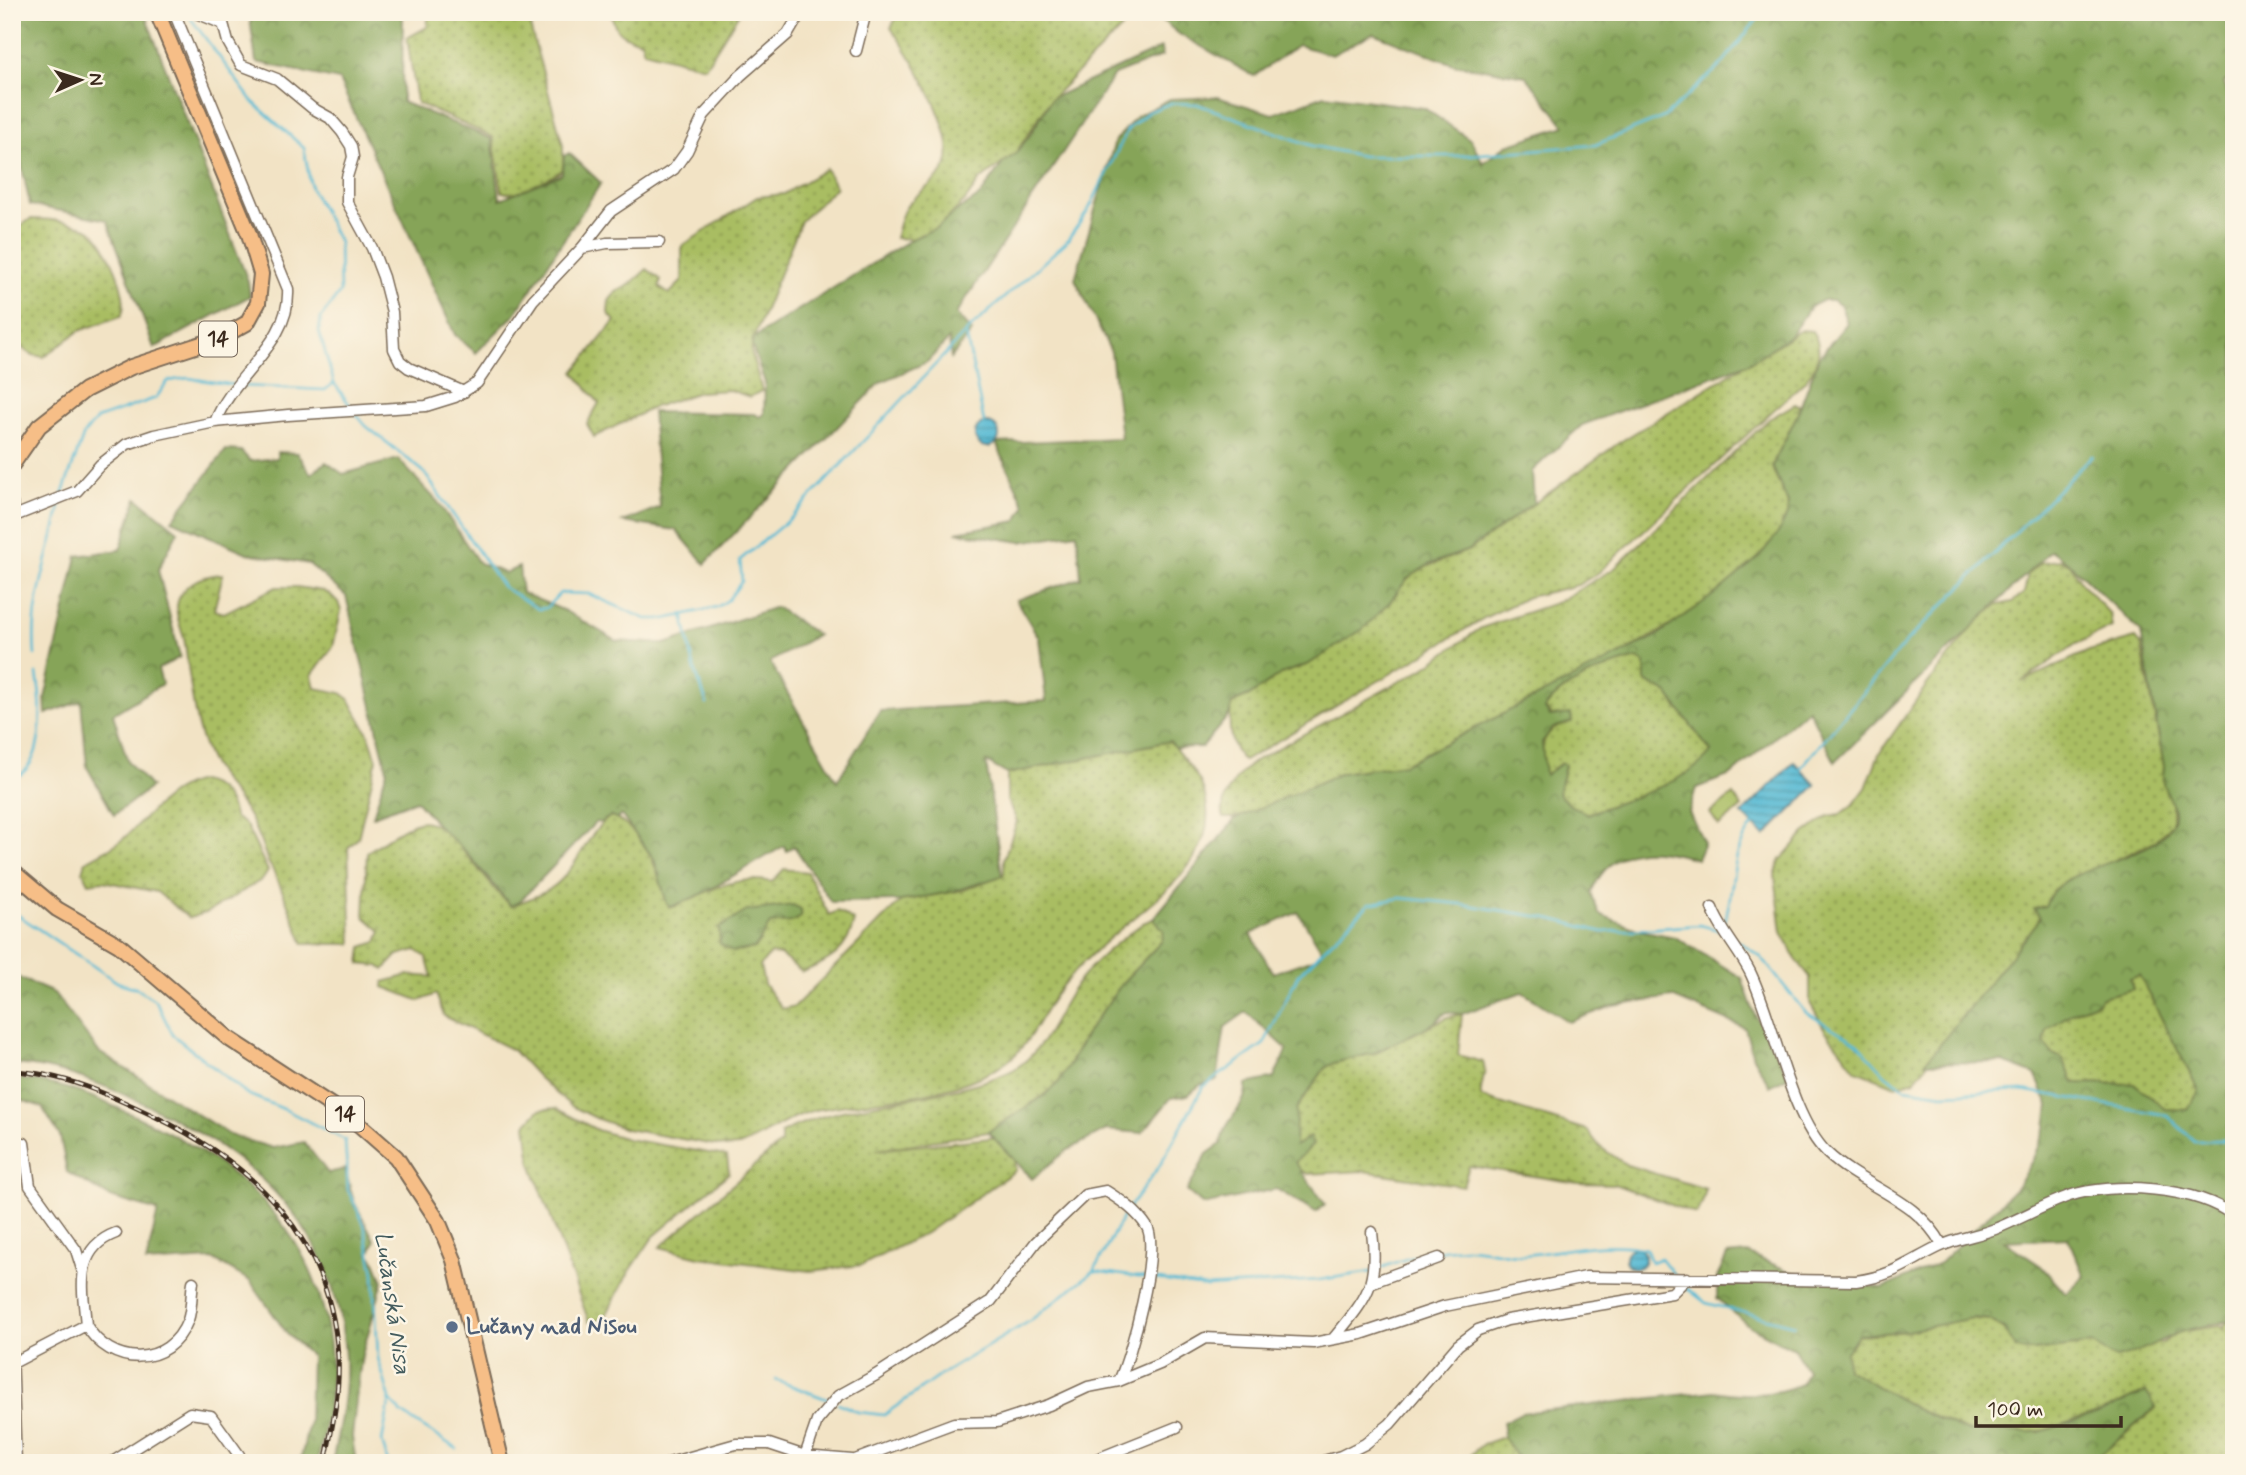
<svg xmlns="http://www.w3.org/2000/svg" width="2246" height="1475" viewBox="0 0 2246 1475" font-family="Mynerve,sans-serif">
  <defs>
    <pattern id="grass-dots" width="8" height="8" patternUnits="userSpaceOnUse" patternTransform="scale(1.75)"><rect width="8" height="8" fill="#a9bd62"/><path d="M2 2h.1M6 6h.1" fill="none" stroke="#8b9a50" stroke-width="1.8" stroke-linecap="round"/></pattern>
    <pattern id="forest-crowns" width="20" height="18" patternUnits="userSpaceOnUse" patternTransform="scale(1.75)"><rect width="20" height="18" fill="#86a458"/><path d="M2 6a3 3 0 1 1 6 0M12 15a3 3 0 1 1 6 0" fill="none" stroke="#6f8648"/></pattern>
    <pattern id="water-rules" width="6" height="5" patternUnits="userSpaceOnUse" patternTransform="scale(1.75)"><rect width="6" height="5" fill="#56bad4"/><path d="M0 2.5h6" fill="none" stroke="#4897ab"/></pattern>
  </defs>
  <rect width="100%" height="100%" fill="#fcf5e5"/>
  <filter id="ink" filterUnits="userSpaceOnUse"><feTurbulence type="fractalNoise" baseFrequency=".0143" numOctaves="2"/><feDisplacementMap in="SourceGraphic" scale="14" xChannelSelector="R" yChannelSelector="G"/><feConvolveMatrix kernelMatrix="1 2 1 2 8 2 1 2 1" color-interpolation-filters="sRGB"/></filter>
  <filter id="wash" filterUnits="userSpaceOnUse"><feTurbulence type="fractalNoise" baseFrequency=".00686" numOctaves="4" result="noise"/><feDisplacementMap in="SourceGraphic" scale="28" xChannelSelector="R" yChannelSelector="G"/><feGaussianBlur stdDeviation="1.57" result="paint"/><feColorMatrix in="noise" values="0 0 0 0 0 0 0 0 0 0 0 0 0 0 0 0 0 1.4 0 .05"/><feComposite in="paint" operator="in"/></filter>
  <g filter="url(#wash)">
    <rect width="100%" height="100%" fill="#f2e3c5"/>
    <path fill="url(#grass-dots)" stroke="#727440" stroke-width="2" fill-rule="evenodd" d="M429 12H532L531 30 563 145V170C546 179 521 197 502 192L493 137 417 103 407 38 427 27Z
      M611 12H740L705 67 644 51 641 41C621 36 615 33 611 12Z
      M899 12H1132V18L1052 98 1015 154 980 180 965 201 938 227 916 239 895 238C898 229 900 215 906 207 916 193 934 185 944 170 964 140 910 54 891 28Z
      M826 169 836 187 801 221 754 337 751 351 762 391 750 397 730 390 699 392 654 407 594 437 587 424 599 403 574 372 615 321 608 313 609 301 616 292 628 286 647 269 661 280 659 287 669 294 682 281V246L757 197 784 194Z
      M31 219C50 219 75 221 91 231 107 241 132 300 121 316L79 331 44 357 33 355 12 342V231Z
      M1801 330 1812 331C1824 348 1818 364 1806 380L1598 573 1578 585 1528 597 1486 617 1244 761C1228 748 1228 722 1232 703L1249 696 1281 674 1309 664 1390 602 1407 579 1421 569 1469 550 1620 442Z
      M1795 404 1799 405 1798 413 1772 466C1775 483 1792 497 1787 515 1765 591 1565 684 1495 719 1466 733 1436 753 1405 764 1384 771 1357 767 1337 775 1305 788 1258 820 1224 818 1217 797 1241 771 1256 760L1421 670 1481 628 1558 602 1615 568 1769 419Z
      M2061 560 2070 564 2082 584 2110 614 2112 627 2076 644 2021 682 2089 651 2136 638 2141 644 2164 766 2163 784 2172 797V823L2157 840 2054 889 2036 924 1915 1080 1896 1086 1856 1070 1825 1030 1810 1003V977L1795 958 1782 932 1775 875 1780 861 1805 833 1829 816 1841 814 1853 805 1866 788 1879 754 1928 683 1977 621 1998 605 2012 602 2024 593 2028 574 2042 562Z
      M223 574 214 610 224 613 276 587H297L323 591 331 595 338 602 341 611 333 647 312 675 315 688 341 693 349 699 368 733 377 759 358 838 348 848 352 944H304C299 932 274 868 269 864 263 848 257 831 248 815 237 795 219 780 209 758 192 721 191 683 185 644 184 634 178 624 177 613 175 586 200 575 223 574Z
      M1638 658 1645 663V681L1667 693 1711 752C1689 784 1623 800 1587 814L1571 806 1558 794 1565 765 1561 763 1545 775C1541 754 1538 735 1560 725L1545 709C1558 684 1612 664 1638 658Z
      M1170 741C1179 755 1195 770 1201 784 1227 847 1170 888 1129 922 1108 939 1085 959 1067 980 1040 1009 1033 1049 996 1069 940 1100 876 1098 816 1110 789 1116 765 1136 739 1146L726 1147 626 1129 598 1119 571 1106 539 1078 513 1050 444 1016 436 994 420 1001 384 987V982L409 975 432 977 426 957 416 950 398 955 384 970 379 966 360 964 362 947 377 942 381 931 364 916 367 852C382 843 401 827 418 822 446 813 490 891 511 906 528 899 547 894 560 881 581 861 588 832 611 816 648 834 657 868 667 904L674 907C705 892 737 874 772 882L784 869 807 872 829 915 837 911 854 921C848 951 829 962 802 972L780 955 770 954 760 966 764 984 782 1009 795 1006 901 901 964 890 1004 874V859L1017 821 1007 800V774ZM801 917 770 924 762 933 719 928 736 921Z
      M200 781C219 784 231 799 234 817L246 825 268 871 263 879 206 913 189 918 157 892 103 881 89 883 83 871 86 861C98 854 112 848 123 839 147 818 168 787 200 781Z
      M1153 919 1164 930 1162 941 1124 981 1088 1031 1059 1082 1042 1097 988 1132 876 1150 1009 1136 1016 1170 926 1233 862 1265 810 1271 699 1257 660 1247 781 1143V1133C837 1104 902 1103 963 1087 979 1083 998 1078 1013 1070 1045 1051 1054 1017 1073 989 1092 962 1117 942 1143 923Z
      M2140 975 2199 1091 2188 1110 2164 1109 2135 1084 2074 1083 2062 1058 2052 1054 2044 1042 2047 1029 2075 1011 2098 1002 2101 997 2133 989 2129 979Z
      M1462 1014 1458 1055 1483 1062C1488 1076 1479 1083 1481 1097L1587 1130 1600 1147 1627 1165 1706 1189C1703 1199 1703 1206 1696 1214L1614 1184 1578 1183 1469 1166 1463 1186 1363 1171 1308 1174 1297 1168 1295 1162 1310 1137 1295 1146V1110L1325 1068 1334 1063 1374 1053 1448 1017Z
      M555 1108 597 1130 627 1139 727 1156 729 1173 653 1237 628 1274 604 1319 589 1322 531 1163 526 1124 539 1110Z
      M1966 1318 1990 1320 2034 1351 2091 1344 2162 1343 2178 1332 2220 1326 2225 1331 2223 1326 2234 1318V1463H2097V1458L2156 1408 2146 1392 2101 1412 2040 1432H1969L1920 1411 1847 1369 1846 1352 1858 1335 1907 1331Z
      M1503 1437 1520 1463H1508V1457L1505 1460 1506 1463H1461L1483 1444Z"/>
    <path fill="url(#forest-crowns)" stroke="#60673b" stroke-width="2" fill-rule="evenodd" d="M12 12H144L248 281 250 296 154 348 107 220 30 205 12 121Z
      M249 12H403L402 102 492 139 500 199 562 174 564 156 569 153 601 183 515 314 476 353 455 335 339 80 256 62Z
      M1152 12H2234V74L2224 83 2234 108V1318C2217 1327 2199 1325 2181 1332 2157 1340 2140 1354 2115 1358L2091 1344 2034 1351 2016 1349 2005 1330 1990 1320 1973 1318 1907 1331 1858 1335 1846 1352 1847 1369 1920 1411 1969 1432H2040L2101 1412 2146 1392 2156 1407 2097 1458V1463H1520L1503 1437V1422L1521 1413 1714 1391C1743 1396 1773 1397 1801 1384L1807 1371 1794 1349 1749 1326 1717 1298V1278L1727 1255 1747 1253 1798 1275 1883 1288 1940 1263 2017 1187 2033 1159 2046 1127 2049 1105 2035 1074 2003 1062 1925 1063 2036 924 2040 917 2034 909 2045 906C2048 900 2051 892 2056 888 2085 862 2156 858 2172 823 2180 807 2164 795 2163 782 2162 777 2164 771 2164 766L2141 632 2070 564 2051 550 1835 762 1808 709 1731 775 1696 788 1689 812 1704 843 1697 859C1650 847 1615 841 1591 892L1599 914 1639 930 1675 937 1742 978 1754 1013 1789 1076 1770 1086 1753 1057 1745 1028 1672 997 1613 1006 1569 1022 1522 992 1462 1014 1447 1012 1431 1025 1374 1053 1334 1063 1325 1068 1296 1109 1295 1146 1310 1137 1313 1145 1295 1162 1325 1204 1316 1212 1276 1189 1203 1205 1187 1191 1207 1154 1221 1144C1222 1121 1248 1108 1246 1084L1274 1078 1287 1049 1246 1012 1225 1027 1217 1080 1200 1085 1188 1095 1171 1098 1142 1133 1106 1130 1066 1151 1032 1179 988 1132 1042 1097 1059 1082 1088 1031 1124 981 1162 941 1164 930 1153 919 1235 819 1341 773 1404 764 1655 637 1716 593 1758 558 1778 533 1787 515 1788 503 1772 466 1798 413 1819 357 1847 323 1841 306 1833 300H1824L1810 307 1790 336 1749 363 1582 425 1532 471 1534 503 1469 550 1430 564 1407 579 1390 602 1363 629 1309 664 1281 674 1249 696 1232 703 1229 715 1202 747 1175 748 1170 741 1007 774 986 762 1002 876 951 892 901 901 831 902 794 846 787 851 784 846 702 894 671 907 667 904 654 859 621 815 617 819 611 816 600 823 596 822 518 903 511 906 467 853 439 827 416 800 373 816 387 770 346 596 309 564 247 553 172 520 226 450 241 451 250 461 277 458V452L297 453 311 474 326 462 343 474 398 459 438 502 479 563 505 573 519 567 522 593 565 611 617 641 665 644 776 607 817 635 770 662 837 781 880 711 1046 701 1039 638 1016 600 1081 578 1077 533 1021 542 956 532 1017 521 1025 506 996 443 1121 438 1111 352 1075 279 1115 141 1137 116 1170 99 1217 97 1273 114 1325 95 1424 108 1471 140 1483 163 1507 145 1565 126 1526 76 1453 64 1373 33 1332 55 1298 45 1254 76 1179 34ZM1638 658 1645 663V681L1667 693 1711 752C1689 783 1623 800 1588 814L1571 806 1558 794 1565 765 1562 763 1545 775 1542 742 1553 728 1572 722 1571 714 1550 716 1545 709C1557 685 1612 664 1638 658ZM1298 912 1322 951 1318 957 1273 973 1251 934ZM2139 975 2199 1091 2188 1110 2165 1109 2135 1084 2074 1083 2062 1058 2052 1054 2044 1042 2047 1029 2075 1011 2098 1002 2101 997 2133 989 2130 979ZM2068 1238 2084 1276 2066 1294 2041 1266 2004 1241Z
      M1161 48 1162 56 1114 75 956 314 972 332 951 358 949 339 927 362 881 382 705 564 676 530 623 522 660 507 652 412 755 414 760 417 764 414 765 383 752 346 753 338 912 239 938 227 951 215 980 196 1003 163 1015 154 1030 135 1052 98Z
      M137 498 178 531 158 570 180 657 158 669 162 684 113 714 128 762 151 787 114 815 87 767 81 701 46 714 45 698 77 556 120 550Z
      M793 905 801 909V917L792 922 770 924 755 948 733 952 720 944 719 928 747 911Z
      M12 975 54 993 99 1052 230 1135 273 1148 304 1142 328 1173 345 1169 354 1202 375 1241 369 1254 374 1259 383 1281 362 1355 358 1382 352 1437 356 1463H332C339 1428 347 1393 345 1358 339 1233 259 1159 153 1108 109 1087 61 1066 12 1064Z
      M12 1079C60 1080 106 1102 148 1122 248 1170 323 1240 331 1357 333 1393 325 1428 317 1463H300L309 1422 311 1356 288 1335 250 1281 212 1259 146 1263 158 1211 110 1197 67 1172 60 1136 42 1107 12 1097Z"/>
    <path fill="#a9bd62" stroke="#727440" stroke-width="2" d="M1733 795 1742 807 1719 826 1710 813Z"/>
    <path fill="url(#water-rules)" stroke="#487279" stroke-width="2" d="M975 435a12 12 0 1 1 24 0a12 12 0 1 1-24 0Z
      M1794 762 1816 785 1765 836 1742 814Z
      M1625 1258a10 10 0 1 1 20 0a10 10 0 1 1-20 0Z"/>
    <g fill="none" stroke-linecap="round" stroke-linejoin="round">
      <path stroke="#56bad4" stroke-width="2.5" d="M186 12 252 101 304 148 311 188 339 242 340 292 321 318 319 331 334 383 325 390 241 386
        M966 334 985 427
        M334 383 352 408
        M356 414 366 426 423 471 503 587 538 609 546 608 560 593 589 594 646 619H666L717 607 728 600 742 581 740 560 792 517 966 332 1066 242 1088 211 1128 129 1148 112 1171 103 1197 104 1313 146 1362 156H1455L1595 145 1664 117 1721 65 1763 12
        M62 495 84 434 97 419 156 398 168 381 188 378 234 385
        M683 614 694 667 707 704
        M35 655C30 599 51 555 61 501
        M1798 771 1905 643 2092 456
        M12 779C47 767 42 703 37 674
        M12 911 117 982 136 988 156 1001 173 1035 247 1094 286 1110 345 1140 348 1190 364 1224 374 1273 378 1358 390 1399 382 1441 388 1463
        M1724 922C1737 886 1727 857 1754 824
        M1733 938 1760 956 1805 1012 1856 1042 1886 1075 1905 1088 1943 1094 2022 1090 2167 1115 2194 1141 2222 1140 2234 1143
        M1377 1270C1403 1258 1437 1249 1465 1248 1485 1247 1504 1256 1524 1255 1566 1251 1603 1240 1646 1249L1651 1262 1661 1258 1675 1276
        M1094 1271 1145 1278
        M1152 1279 1206 1287 1319 1280 1371 1272
        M1684 1286 1706 1303 1795 1325
        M776 1380 832 1401
        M390 1400 401 1413 457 1449
        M838 1403 858 1412 884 1415 942 1374 1031 1320 1094 1271 1123 1216 1160 1165 1203 1087 1264 1044 1298 975 1369 904 1400 898 1461 904 1548 918 1603 932 1700 925 1719 930"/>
    </g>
  </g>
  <g filter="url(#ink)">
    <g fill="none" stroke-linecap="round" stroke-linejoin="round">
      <defs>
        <path id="minor" d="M174 12 288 289C291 343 234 373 215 422
          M194 12 221 23
          M220 12 228 42 241 65 277 79 312 108 330 118 342 132 351 146 353 157 347 177V202L372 248 383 277 392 312 394 349 400 361 409 368 464 392
          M856 51 866 12
          M582 248 607 243 659 242
          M12 503 14 515
          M12 517 77 491 100 465 127 444 154 435 215 422 288 415 426 406 455 397 477 383 533 300 582 248 611 211 674 169 687 151 704 115 740 76 788 34 801 12
          M1712 908C1720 930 1739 950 1750 972 1774 1021 1790 1117 1827 1153 1864 1188 1917 1198 1942 1245
          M24 1143 30 1186 76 1250 82 1269
          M1373 1282 1439 1258
          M86 1325C83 1289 73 1249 116 1233
          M1333 1339C1366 1299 1379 1286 1372 1232
          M12 1352 16 1463
          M13 1363 86 1325C110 1367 169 1369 188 1320 192 1309 191 1294 193 1282
          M111 1463 190 1413 211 1416 239 1455
          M669 1463 736 1444H769L805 1456 852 1460
          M806 1463 805 1456 817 1421 838 1396 876 1375 991 1301 1036 1242 1085 1195 1106 1191C1122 1201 1137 1211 1147 1227 1160 1250 1131 1356 1119 1381
          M847 1463 954 1423 997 1422 1049 1405 1088 1387 1119 1381 1160 1364 1205 1338 1313 1343 1361 1334 1445 1306 1586 1277 1856 1281C1893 1276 1908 1262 1939 1247 1957 1238 1977 1236 1995 1229 2020 1219 2044 1205 2069 1196 2114 1181 2197 1187 2234 1216
          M1087 1463 1177 1427
          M1317 1463 1341 1456 1365 1444 1390 1424 1458 1345 1478 1330 1507 1320 1672 1293 1687 1278"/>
        <path id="primary" d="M12 465 39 426 85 390 131 367 220 338 247 323 258 303 261 274 249 234 157 12
          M12 871 57 909 119 945 228 1038 355 1121 396 1157 438 1221 454 1260 502 1463"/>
      </defs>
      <use href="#minor" stroke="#7b6b58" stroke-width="13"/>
      <use href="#primary" stroke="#7b6b58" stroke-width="18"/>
      <use href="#minor" stroke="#fff" stroke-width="10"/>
      <use href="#primary" stroke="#f6be87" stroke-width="14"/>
      <defs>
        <path id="rail" d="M12 1071C62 1073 110 1095 154 1116 255 1165 331 1238 338 1357 340 1393 332 1428 325 1463"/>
      </defs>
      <use href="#rail" stroke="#3b2a1e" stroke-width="5"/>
      <use href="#rail" stroke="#fcf5e5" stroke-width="2.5" stroke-dasharray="8" stroke-linecap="butt"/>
    </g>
  </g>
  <circle fill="#5c6f8a" stroke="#fcf5e5" stroke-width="2.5" cx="452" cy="1327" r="7"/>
  <g text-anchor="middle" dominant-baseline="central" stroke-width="5" stroke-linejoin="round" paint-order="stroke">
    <g fill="#fcf5e5" stroke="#75675a" stroke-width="2">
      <rect x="199" y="321.5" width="38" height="35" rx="5"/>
      <rect x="326" y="1096.5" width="38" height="35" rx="5"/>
    </g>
    <g font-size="21" font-weight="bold" fill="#3b2a1e">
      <text x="218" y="339">14</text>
      <text x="345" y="1114">14</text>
    </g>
    <g font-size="23" font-weight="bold" fill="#4e5e75" stroke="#fcf5e5" text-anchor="start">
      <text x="466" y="1327">Lučany nad Nisou</text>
    </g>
    <g font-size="24" font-style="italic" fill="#445c5e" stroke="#fcf5e5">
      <text transform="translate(392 1303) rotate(82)">Lučanská Nisa</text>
    </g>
  </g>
  <rect width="2246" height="1475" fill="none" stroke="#fcf5e5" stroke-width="42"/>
  <g transform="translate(80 80) rotate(87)" stroke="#fcf5e5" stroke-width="5" paint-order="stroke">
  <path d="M0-5L12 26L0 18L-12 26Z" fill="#3b2a1e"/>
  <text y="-10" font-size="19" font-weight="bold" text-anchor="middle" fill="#3b2a1e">N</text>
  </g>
  <path d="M1976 1416v10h145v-10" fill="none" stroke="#3b2a1e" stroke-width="3.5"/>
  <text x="1987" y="1416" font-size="21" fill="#3b2a1e" stroke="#fcf5e5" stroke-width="5" paint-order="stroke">100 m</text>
</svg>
